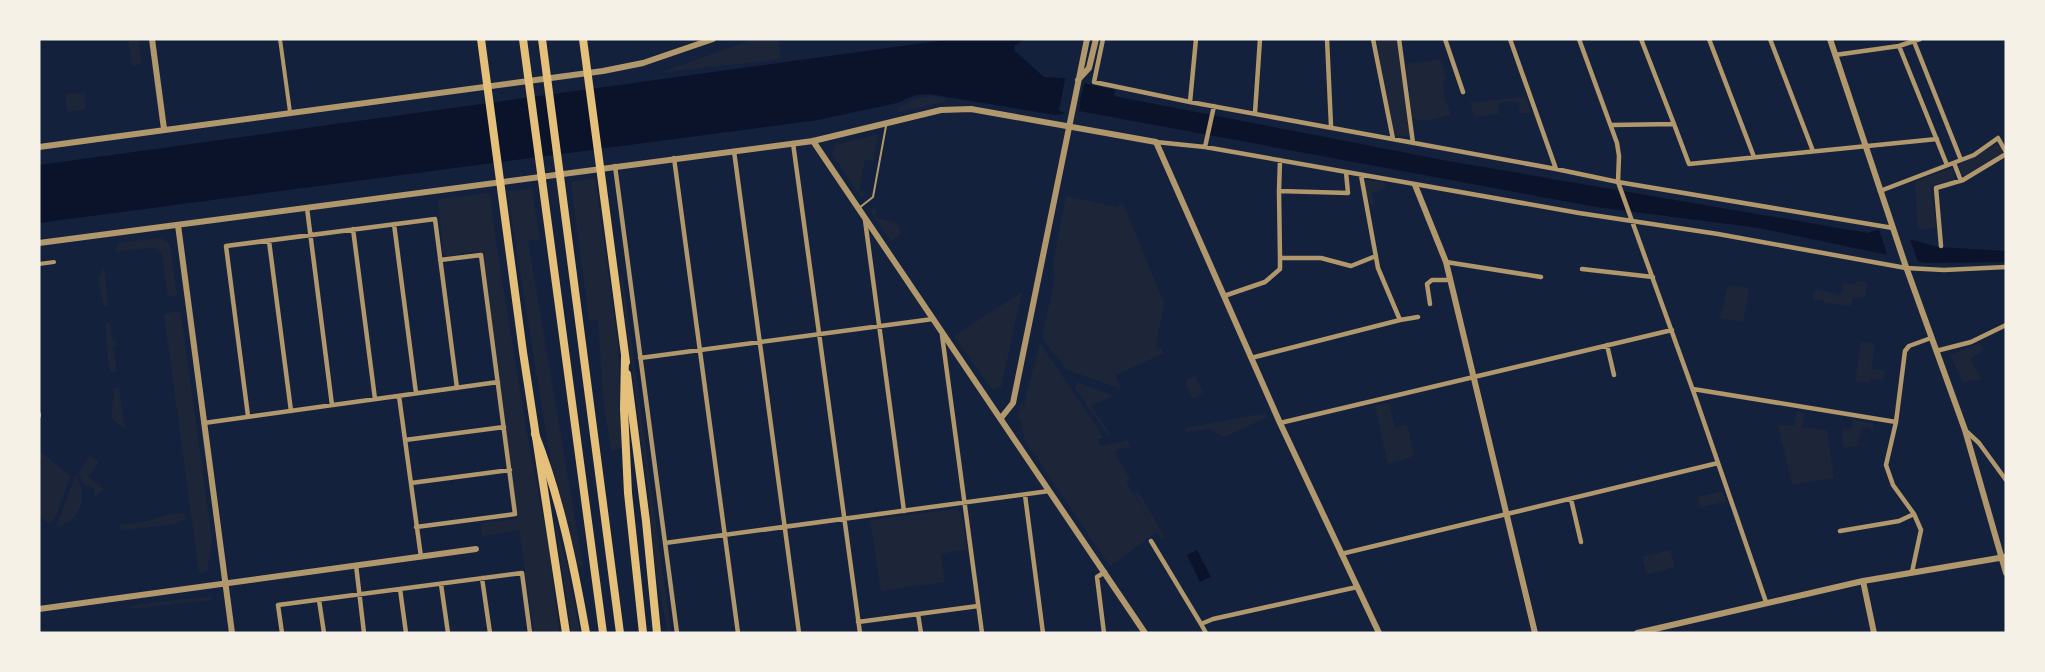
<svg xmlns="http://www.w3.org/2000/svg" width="2045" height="672" viewBox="0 0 2045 672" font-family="'Varela Round',sans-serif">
  <rect width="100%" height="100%" fill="#14213d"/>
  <path fill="#1d2539" d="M128 39H139L141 64 132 66Z
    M754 39H778L781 59 659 73Z
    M1376 39H1397L1410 134 1408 137 1396 135 1394 131Z
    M1440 59 1447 80 1442 81 1445 98 1451 115 1425 121 1424 120 1416 121V118L1412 119 1409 93 1411 89 1408 87 1406 64Z
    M85 92 86 109 67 112 65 94Z
    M933 96 945 99 946 102 898 112V108L913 100Z
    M1526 97 1531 113H1519L1520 103H1515V101L1498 103 1499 114 1474 117 1470 102Z
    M878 134 873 161 865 160 859 190 866 192 864 197H861L832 154 835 145Z
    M1995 145 2000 146 2003 151 2002 154C1990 161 1975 176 1961 175L1958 165Z
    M1952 168 1955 178 1931 186 1936 227 1918 230 1915 182Z
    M595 178 618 342 622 448 611 451 603 399 598 320 589 321 571 182Z
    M1367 180 1384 182 1386 188 1372 193 1375 204 1371 206 1364 184Z
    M532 188 540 239 528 241 583 566 577 568 552 471 507 191Z
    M490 193 497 248 525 422 549 548 559 633H534L519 530 482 536 480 523 516 519 517 516 479 251 447 256 443 252 438 199Z
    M1066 196 1118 207 1120 203H1123L1164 303 1156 347 1161 348 1164 353 1116 375 1121 389 1067 370 1042 338 1055 278 1053 263Z
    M875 208 876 218 895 222 902 233 891 241 870 211Z
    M161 238 170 244 177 296 169 297 167 290 162 254 154 247 118 252 115 250 118 243Z
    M104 265 108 306 104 307 98 279Z
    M620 279H623L671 633H668L656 574 648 490Z
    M1856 281 1867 283 1865 299 1853 297 1851 306 1824 303V299L1812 301 1815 289 1841 295 1844 283 1855 285Z
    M1728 285 1749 288 1743 322 1720 318Z
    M1022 292 1001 387 992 390 954 336Z
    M178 311 181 313 212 539 207 571 199 574 164 314Z
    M110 322 113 341H116L117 345 113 346 117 372H110C107 356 105 340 106 323Z
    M1861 342 1875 344 1871 369 1885 371 1883 380 1870 379 1869 383 1855 381Z
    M1040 343 1104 438 1098 439 1099 444 1103 446 1128 440 1130 448 1117 449 1115 453 1130 479 1126 482 1150 521 1134 493 1138 491 1165 537 1162 539 1157 532 1110 566 1025 441 1021 419H1017L1021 404H1023L1022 412Z
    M1980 343 1984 350 1970 359 1982 379 1963 382 1950 355Z
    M1195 376 1203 392 1198 397 1192 399 1185 381Z
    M1077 382 1114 396 1091 406 1111 435 1109 437 1075 388Z
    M114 388H119L124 424 126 426 124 429 111 418Z
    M1389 403 1395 428 1407 424 1414 456 1388 464 1375 406Z
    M1797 411 1804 413 1802 427 1827 430 1834 478 1792 485 1778 425 1794 426Z
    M1265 413 1267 417 1227 436H1221L1210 429 1186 432 1185 428Z
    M1853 420 1873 423V431H1871L1870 427 1861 428 1860 438 1857 439 1858 444 1873 443 1843 448 1842 435 1843 428 1852 429Z
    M39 451 71 476C65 488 59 516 50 524L39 516Z
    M90 456 99 462 88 477 105 489 95 497 94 489 84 484 78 473Z
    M76 475C88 496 82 521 56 527Z
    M1722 491 1726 501 1700 508 1697 497Z
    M956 509 961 513 967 549 941 554 945 582 881 591 870 520Z
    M180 513 185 514 186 519 174 524 121 531 119 524C145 525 157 515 180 513Z
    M554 517 568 569 580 633H571Z
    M1670 550 1675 567 1647 574 1642 557Z
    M212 596V600L131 609 130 607 132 605Z"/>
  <path fill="#0b132b" d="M952 39H1025L1014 46 1015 51 1044 77 1066 78 1065 87 1083 90 1084 83 1115 90 1114 96 1448 161 1868 233 1876 230 1938 247 2006 251V262L1926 263 1759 228 1596 207 1079 111 1080 105 1064 101 1066 106 1063 114 1055 115 929 94 916 95 897 103 818 120 39 223V165Z
    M1197 550 1211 577 1200 582 1187 555Z"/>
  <path fill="#14213d" d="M1065 79 1069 80 1068 84 1081 87V82L1083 83 1078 114 1077 107 1069 105 1067 113 1059 111Z
    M1879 229 1909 236 1919 265 1888 258Z"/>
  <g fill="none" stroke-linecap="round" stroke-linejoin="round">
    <path stroke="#b1986c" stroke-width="2" d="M859 208 873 197 886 126"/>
    <path stroke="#b1986c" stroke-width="4" d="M280 39 290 112
      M39 264 54 262
      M39 414V416"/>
    <path stroke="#b1986c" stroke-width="4.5" d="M1103 39 1094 82 1190 102 1556 169 1618 182 1619 156 1617 143 1579 39
      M1327 39 1331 126
      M1373 39 1393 139
      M1399 39 1413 143
      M1445 39 1463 92
      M1510 39 1556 169
      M1641 39 1674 124
      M1709 39 1754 157
      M1770 39 1813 151
      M1913 39 1961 160
      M1899 46 1947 165
      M1835 55 1899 46 1920 39
      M1190 102 1196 39
      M1255 113 1260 39
      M1612 125 1674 124 1689 164 1937 139
      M1156 142 1205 147 1579 213 1718 234 1906 268 1944 270 2006 267
      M793 143 860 633
      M1205 147 1214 106
      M734 151 799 633
      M674 158 738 633
      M1954 163 1961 181
      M615 166 677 633
      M1361 175 1378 268 1400 320 1418 317
      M1279 191 1280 160
      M1880 191 1974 155 1998 138 2006 152
      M307 208 332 405
      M865 220 904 511
      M394 224 416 393
      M353 229 375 399
      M269 241 291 411
      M1941 246 1936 188 1963 180 2006 154
      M1280 258 1279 191 1348 193 1346 172
      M1446 262 1541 277
      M1582 269 1653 277
      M1224 296 1265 282 1280 269V258H1321L1351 266 1376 256
      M1430 304 1427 284 1432 280H1450
      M942 335 982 633
      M1607 345 1614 375
      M1936 351 1971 342 2006 325
      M640 358 933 319
      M1251 358 1400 320
      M1693 389 1896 422
      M399 396 421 557
      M248 416 226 246 435 219 457 388
      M204 423 498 382
      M1280 423 1672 330
      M1965 430 1979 443 2006 480
      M405 440 504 427
      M411 483 510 470
      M1025 495 1043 633
      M1571 499 1581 542
      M416 527 515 514 481 255 440 260
      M1840 531 1899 521 1914 514
      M1151 541 1201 624
      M665 543 1049 491
      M1341 554 1718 463
      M356 565 364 633
      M1912 572 1921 530 1914 514 1893 485 1886 465 1896 422 1905 351 1909 346 1931 338
      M482 578 490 633
      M441 584 448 633
      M400 589 406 633
      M319 600 324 633
      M1766 602 1695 396 1618 182 1893 228
      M918 614 921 633
      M858 622 978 606
      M282 633 278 605 522 573 530 633
      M1104 633 1097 577 1105 572
      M1206 633 1201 624 1213 619 1357 587"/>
    <path stroke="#b1986c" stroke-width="6" d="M152 39 164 129
      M1830 39 1905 264 1965 430 2006 573
      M1078 80 1089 68 1096 39
      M813 141 1145 633
      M39 147 603 71 643 63 713 39
      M1415 185 1446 262 1535 633
      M178 225 232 633
      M39 243 813 141 941 110 971 109 1156 142 1280 423 1379 633
      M1001 418 1013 403 1087 39
      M1863 581 1874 633
      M39 609 476 549
      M1637 633 1863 581 2005 557"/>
    <path stroke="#e5c07b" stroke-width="8" d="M481 39 523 352 566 633
      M583 39 626 362
      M627 374 646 521 657 633"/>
    <path stroke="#e5c07b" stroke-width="8" d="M523 39 603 633
      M542 39 620 633
      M625 357 624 409 628 493 643 633
      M535 434C560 497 574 566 586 633"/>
  </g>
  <rect width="2045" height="672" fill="none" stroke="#f6f1e7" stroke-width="81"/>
</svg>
